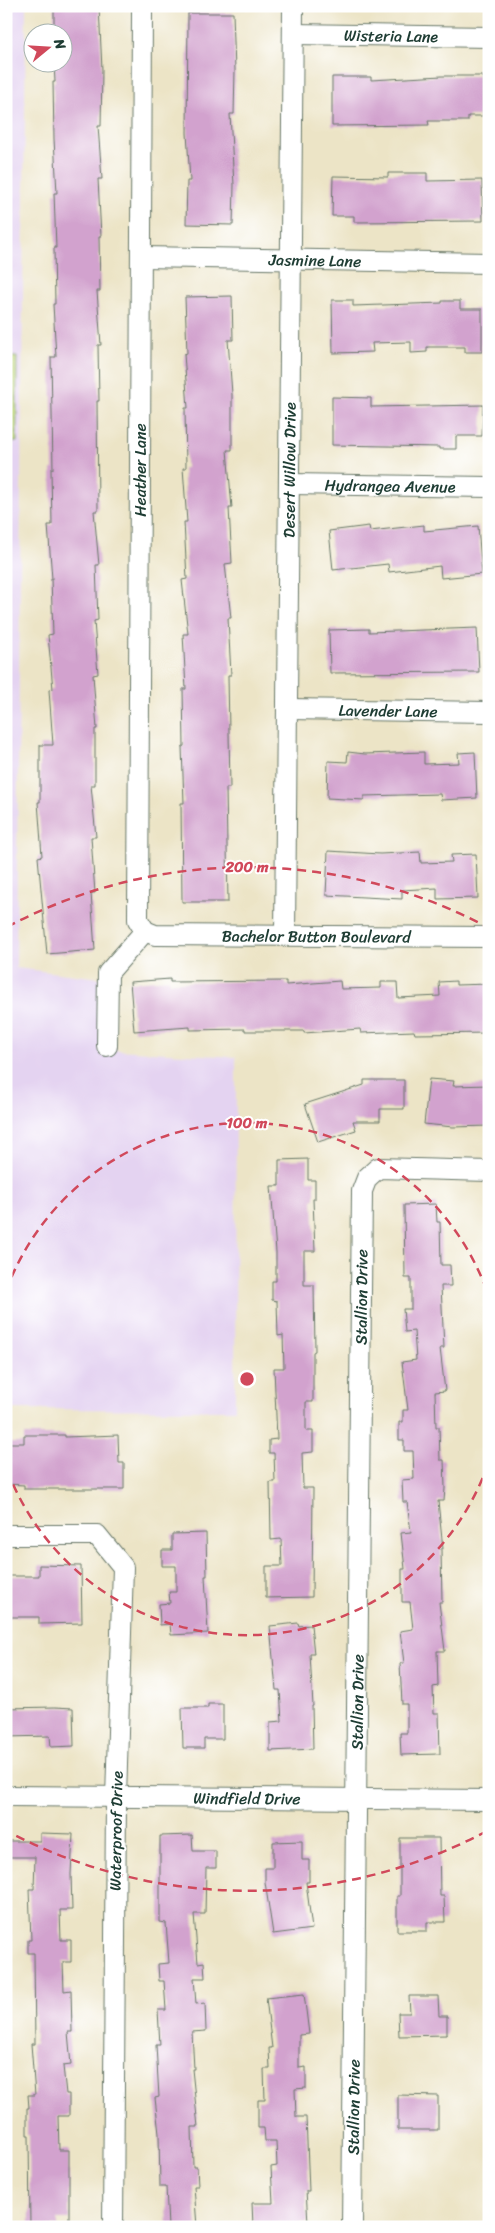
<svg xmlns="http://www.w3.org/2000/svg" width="495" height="2233" viewBox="0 0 495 2233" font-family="Sriracha,sans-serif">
  <rect width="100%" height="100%" fill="#fff"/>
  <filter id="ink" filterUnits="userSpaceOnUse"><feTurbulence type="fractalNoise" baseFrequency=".02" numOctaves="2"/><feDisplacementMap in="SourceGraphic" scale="10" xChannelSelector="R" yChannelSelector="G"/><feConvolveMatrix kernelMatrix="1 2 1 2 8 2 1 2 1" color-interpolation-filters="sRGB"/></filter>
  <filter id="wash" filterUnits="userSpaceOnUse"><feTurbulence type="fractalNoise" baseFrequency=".0096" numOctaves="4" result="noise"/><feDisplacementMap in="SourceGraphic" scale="20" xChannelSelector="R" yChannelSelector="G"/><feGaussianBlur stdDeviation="1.12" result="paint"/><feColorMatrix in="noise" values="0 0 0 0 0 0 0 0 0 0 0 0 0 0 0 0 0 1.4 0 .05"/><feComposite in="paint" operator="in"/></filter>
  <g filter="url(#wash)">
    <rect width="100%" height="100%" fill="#ece4c6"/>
    <path fill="#e4d3f1" d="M6 6H26L16 968 108 979 116 1050 236 1057 235 1410 6 1409Z"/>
    <path fill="#bcd57a" stroke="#6e8957" d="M6 357H17V442H6Z"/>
    <g id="blocks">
      <path fill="#d2a2ce" d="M54 6H99L102 70 101 126H98L102 179H98L101 236H99L100 291H97L101 345H98L99 401H97L98 511H94L99 565H96L98 620 94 621 98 674 93 675 97 729H95V785H91L96 837H91L95 893H91L95 950 47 954 38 857 42 856 38 802H40V745H53L49 690 53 689 48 635 53 634 51 579H52L48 525H52L51 469H53L51 357H56L53 304H55L54 248H56L54 193H57L54 139 53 82H55L54 62H62V32H54Z
        M188 13H233L235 70 234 114H230L234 185 233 225 186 224 187 181H190L187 133Z
        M442 76H483V116H468V121H428L429 125 332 126V77H371V80Z
        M388 173H427V181L482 180 483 221 354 222V216H332L333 176 388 177Z
        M232 296 233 340H228L232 394V450H227L232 508H229L232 563 225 564 231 618H228L231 675H228L230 788H226L228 902H182L181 803H184L182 747 184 746 183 689H186L183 634H188L182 580 187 579 184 522H187L183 468H186L185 408H188L184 354 187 353 185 297Z
        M332 300H353V306L442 303V301H460V309H482V352H465V347H427V352L411 353V342L372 343 373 352 333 353Z
        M332 397 371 398V407L483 405 482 436H456V449H439V447L332 445Z
        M424 525V531L478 526 482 574 441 578 440 566 389 572 388 564 333 570 329 531 369 526 370 531Z
        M477 628 479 672 330 673 329 630 369 629V632Z
        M348 752 365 754 424 752V764L459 763 458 753 475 752 477 798 441 800 440 794 364 796V800L327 798 328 761 347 762Z
        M328 851 380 854 420 852 421 863 452 862 451 855 476 854 478 898 437 899V888L402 890V899L326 895Z
        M170 979V982L286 981V985L340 981 341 989 381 988V982H397L398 998 440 996 439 982 456 981V985L489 984V1033L415 1034 414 1031 361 1033 360 1029 304 1033V1031H245V1029L190 1030V1027L134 1031 130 982Z
        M429 1079 454 1081 453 1086 489 1085V1126L453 1127 424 1124Z
        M364 1080H404V1109H380V1121H353L356 1130 318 1142 305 1104 364 1085Z
        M308 1159V1180H315V1199H313L315 1251H304V1285H314L315 1351 313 1352V1402H306V1431H313V1452L302 1453 303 1488H313L312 1597 266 1598V1566H282L281 1539 271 1540 270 1482H275L274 1453H269V1440L277 1439 274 1368H284L283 1335 278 1336 277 1301 272 1300V1281H276V1252L271 1186H279V1160Z
        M436 1204 437 1222H440L441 1265H450L451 1286H441L444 1348H440L445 1391 435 1392 436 1427H439L440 1460H444L445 1488 444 1501H438L443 1549H441L442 1602H439L445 1651H437L438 1686 433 1687 434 1713H439L440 1754 401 1755 400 1733H407V1704H402L400 1663H404L400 1631 413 1629 410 1602H402V1569H405L401 1533 411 1532 407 1502H403L402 1480 414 1479 413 1451H404V1440H399V1422H403V1410H408L402 1362 416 1360 414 1331 405 1332 403 1309H411V1278H405L404 1205Z
        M24 1435H65V1437L118 1435 119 1463H124V1489H24V1485L6 1484V1443H24Z
        M206 1533 207 1576H205L208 1633 171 1635 170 1624 160 1625 159 1604 170 1603 169 1592H176V1566H162V1550H172V1534Z
        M39 1565 81 1566 82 1623 39 1624V1617H6V1576H39Z
        M298 1623 299 1626 311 1625 314 1654H310L313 1706H312L313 1749 270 1751V1722L282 1721 280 1690H276L270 1626Z
        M208 1704H223V1739H204V1748H183L182 1708H208Z
        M55 1707 73 1708 74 1746 51 1747 50 1736 6 1737V1708Z
        M40 1833 73 1834 71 1874 72 1910H60L61 1940H71V1962H63L64 1991 71 1990 72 2032H68L71 2065 63 2066 66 2094H69V2116H58L59 2150H69V2220H58V2227H30L29 2135H27V2108H29L28 2095H35L31 2044H35L34 1953H28V1940H31L29 1889H34L35 1857H6V1841H40Z
        M192 1835 193 1851H216V1868H206L205 1914H194L198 1963 204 1962 205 1978H194L196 2004 205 2003 206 2031 192 2032 194 2069H192L198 2127H192L193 2167H197L198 2186H194L197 2227H168L166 2187H160L159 2134 155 2098 159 2097 156 2045H160L158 2010H166L164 1981H159L158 1964 169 1963 166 1923 160 1922V1836Z
        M400 1838H439L440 1896H444L445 1922H427V1931H397V1896H400Z
        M302 1841V1860H309V1882H306L312 1929 273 1934 265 1882V1868H273V1842Z
        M304 1994 309 2034 299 2035V2068L306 2067V2088L295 2089 296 2117H306L309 2191H306L308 2222 300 2223V2227L253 2226 252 2203H273L271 2167 277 2166 276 2141H265L264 2128H258V2100H265L264 2069H270L269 2048H272L266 1998Z
        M409 1996H438L439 2016H447V2035L399 2036 398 2013H410Z
        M398 2095 438 2096V2130H398Z"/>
    </g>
  </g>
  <g filter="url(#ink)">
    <use href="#blocks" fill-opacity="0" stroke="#677767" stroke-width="1"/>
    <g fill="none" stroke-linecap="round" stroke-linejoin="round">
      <defs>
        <g id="minor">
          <path d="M142 6 138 920 145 931"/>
          <path id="s1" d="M293 34 489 37"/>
          <path id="s2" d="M141 257 489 263"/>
          <path id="s3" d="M290 484 489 487"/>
          <path id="s4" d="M288 709 489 712"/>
          <path id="s5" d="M145 931 155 935 489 937"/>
          <path id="s6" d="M285 935 293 6"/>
          <path d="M107 1046 108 973 145 931"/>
          <path d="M6 1535H97L123 1567 116 1798 113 2227"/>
          <path id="s7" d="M6 1796 489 1800"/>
          <path id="s8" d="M352 2227 362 1191 367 1178 378 1168 489 1171"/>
        </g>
      </defs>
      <use href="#minor" stroke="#677767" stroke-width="22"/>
      <use href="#minor" stroke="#fff" stroke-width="20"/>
    </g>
  </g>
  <g fill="none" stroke="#d1495b" stroke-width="2.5" stroke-dasharray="9 6">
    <path d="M488 1464A256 256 0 0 1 6 1467M6 1291A256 256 0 0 1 488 1294"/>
    <path d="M487 1831A512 512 0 0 1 7 1831M7 927A512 512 0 0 1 487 927"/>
  </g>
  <g text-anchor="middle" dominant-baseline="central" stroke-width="4" stroke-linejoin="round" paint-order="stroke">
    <g font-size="16" fill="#1f3d34" stroke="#fff">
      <text stroke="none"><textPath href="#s1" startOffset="98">Wisteria Lane</textPath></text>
      <text stroke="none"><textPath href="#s2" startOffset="174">Jasmine Lane</textPath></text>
      <text transform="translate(140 470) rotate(-90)">Heather Lane</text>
      <text stroke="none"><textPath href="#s6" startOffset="465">Desert Willow Drive</textPath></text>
      <text stroke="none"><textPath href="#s3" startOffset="100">Hydrangea Avenue</textPath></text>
      <text stroke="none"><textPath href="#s4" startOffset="100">Lavender Lane</textPath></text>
      <text stroke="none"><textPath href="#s5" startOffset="172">Bachelor Button Boulevard</textPath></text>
      <text stroke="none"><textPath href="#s8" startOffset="930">Stallion Drive</textPath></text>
      <text stroke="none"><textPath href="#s8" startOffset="525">Stallion Drive</textPath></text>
      <text stroke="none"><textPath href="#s7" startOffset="241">Windfield Drive</textPath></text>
      <text transform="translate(116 1831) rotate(-89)">Waterproof Drive</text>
      <text stroke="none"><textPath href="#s8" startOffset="120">Stallion Drive</textPath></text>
    </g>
  </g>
  <circle cx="247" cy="1379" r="8" fill="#d1495b" stroke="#fff" stroke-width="2.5"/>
  <g font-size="15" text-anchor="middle" font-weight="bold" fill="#d1495b" stroke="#fff" stroke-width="4" stroke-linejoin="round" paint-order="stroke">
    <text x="247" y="872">200 m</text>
    <text x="247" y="1128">100 m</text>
  </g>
  <rect width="495" height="2233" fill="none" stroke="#fff" stroke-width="25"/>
  <g transform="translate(48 48) rotate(72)"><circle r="24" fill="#ffffff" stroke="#a5b1ae"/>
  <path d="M0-4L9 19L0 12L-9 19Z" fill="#d1495b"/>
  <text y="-8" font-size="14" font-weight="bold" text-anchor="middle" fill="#1f3d34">N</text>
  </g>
</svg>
